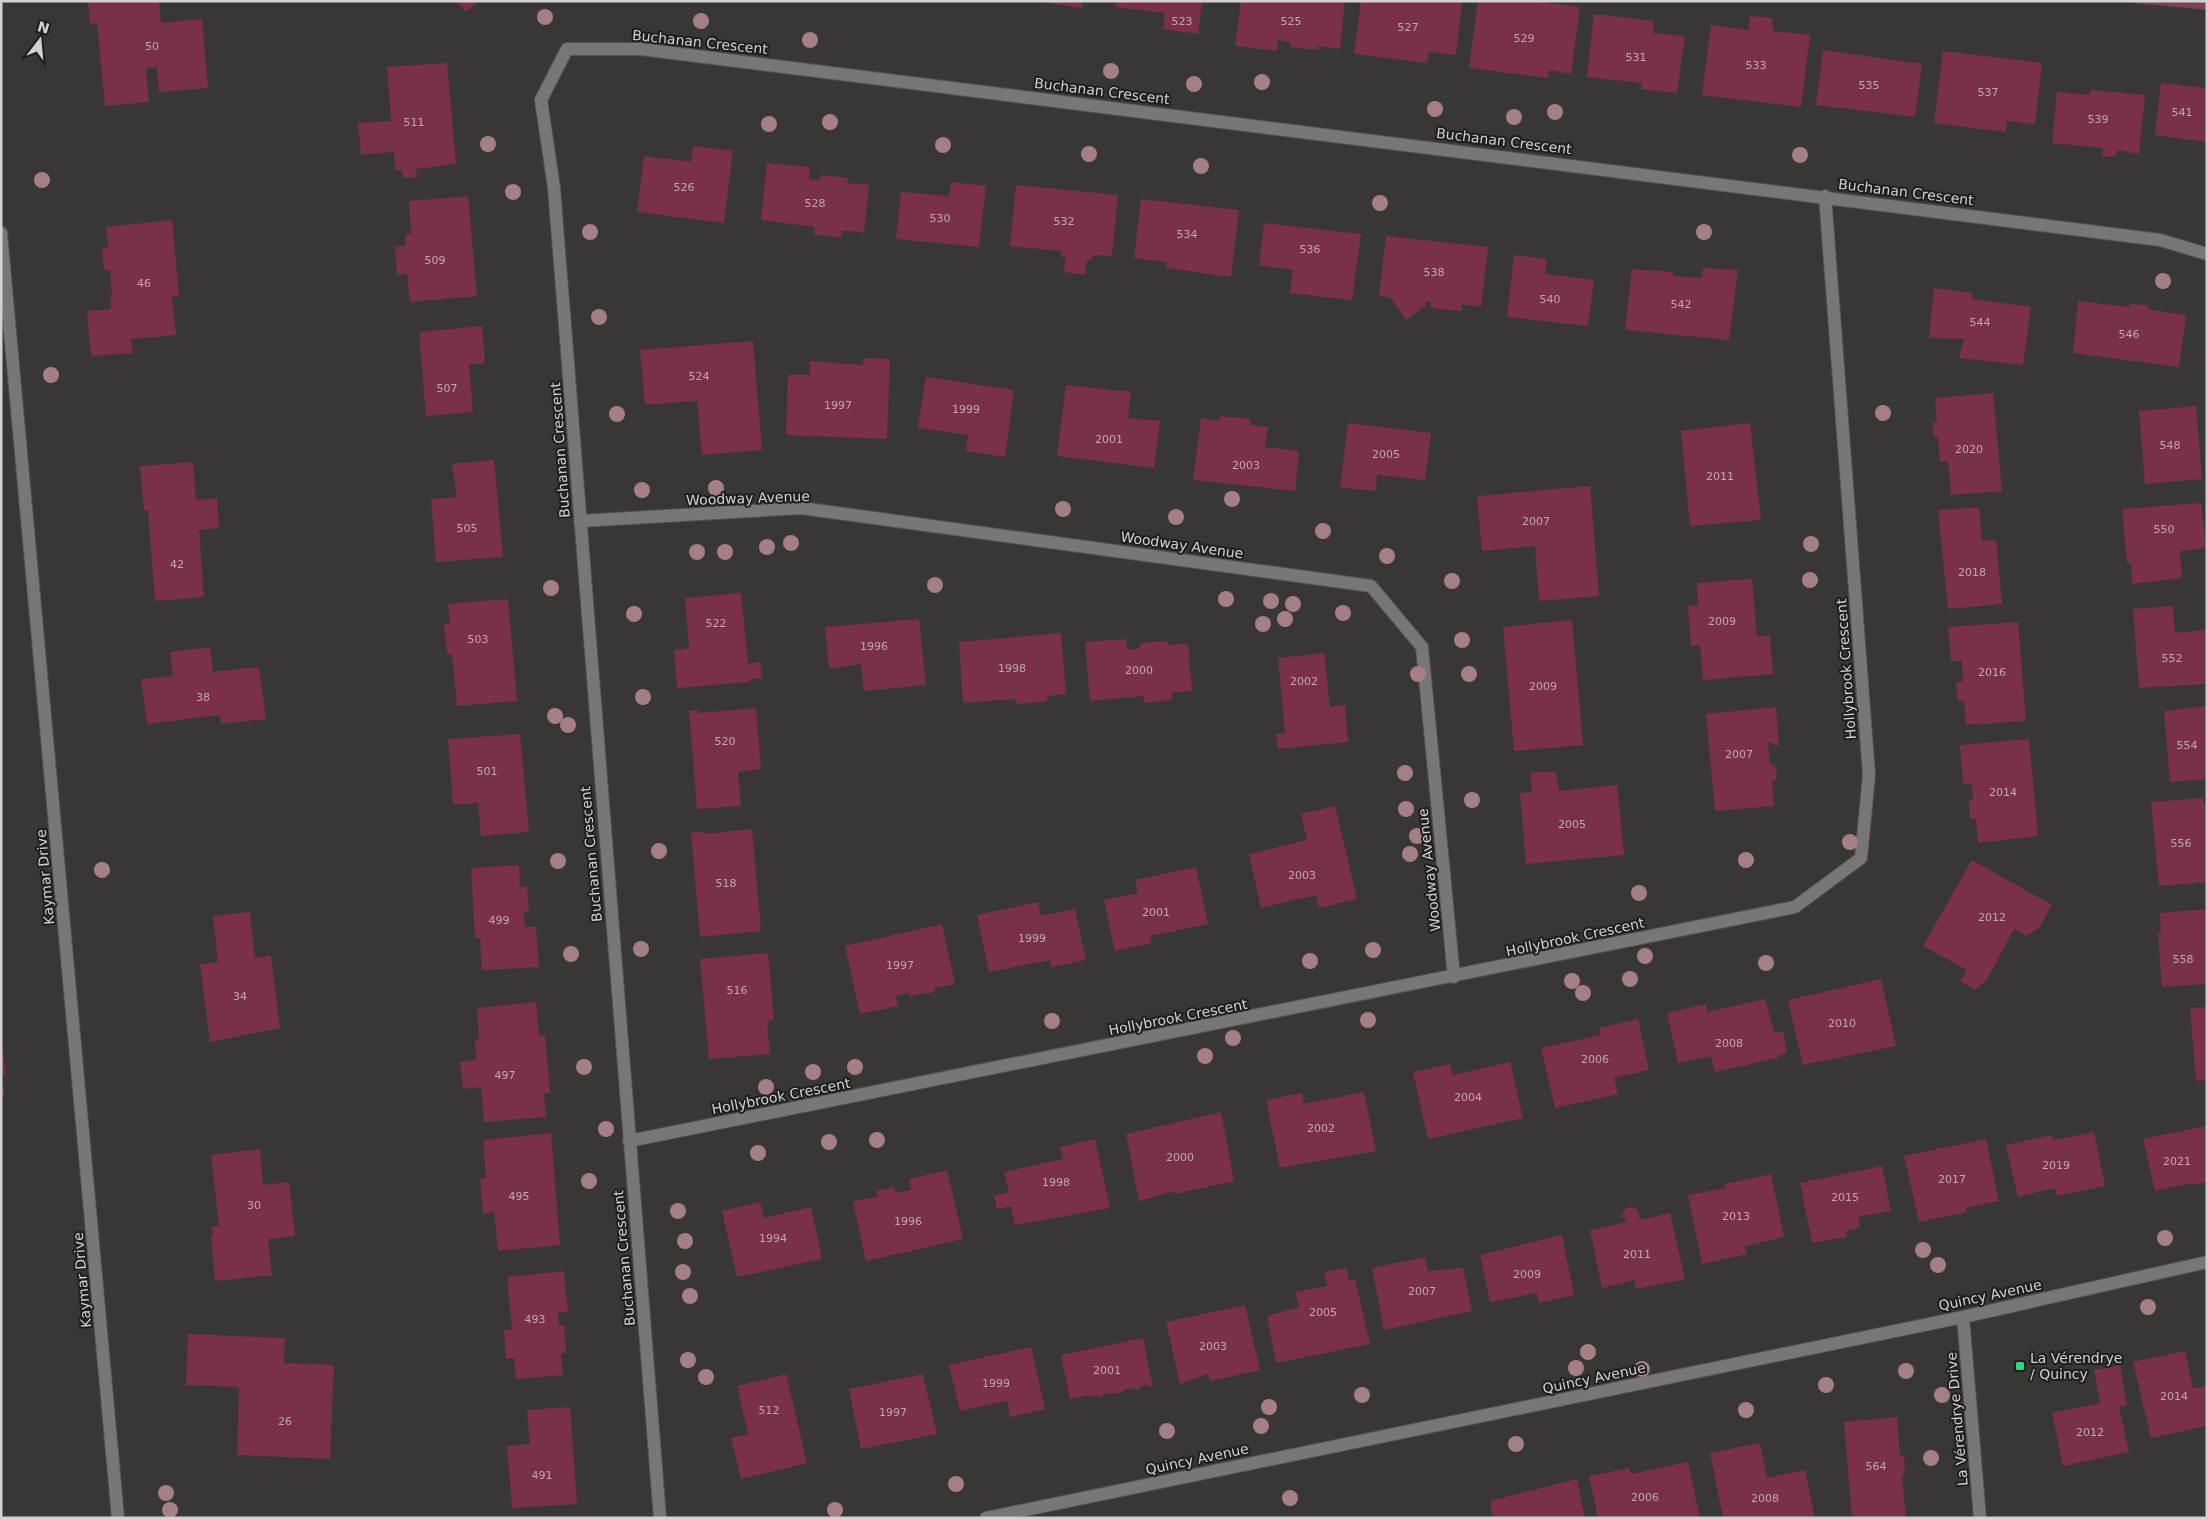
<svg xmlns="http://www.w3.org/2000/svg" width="2208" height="1519" viewBox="0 0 2208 1519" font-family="'DejaVu Sans',sans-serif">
  <rect width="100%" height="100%" fill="#393636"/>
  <path fill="#7b4451" d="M2115 1H2207V10Z"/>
  <path fill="#7a3145" d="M88 1H159L161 23 202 19 208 88 159 92 157 67 146 69 149 102 105 106 97 23 90 24Z
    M457 1H478L466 12Z
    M1036 1H1082V8Z
    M1117 1H1202L1198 34 1163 29 1165 13 1116 7Z
    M1241 1H1345L1340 49 1318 46V50L1290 47 1291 43 1278 40 1277 51 1235 46Z
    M1361 1H1462L1456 55 1429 52 1427 63 1354 54Z
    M1478 1H1533L1580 7 1571 74 1549 70 1548 78 1469 68Z
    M1594 14 1654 21 1653 33 1685 36 1677 93 1641 89 1642 83 1587 77Z
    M1750 16 1772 18 1773 31 1810 35 1801 107 1702 95 1711 25 1748 30Z
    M1823 50 1922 64 1915 117 1816 105Z
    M1943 51 2042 63 2035 124 2007 121 2006 132 1934 123Z
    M447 63 456 164 416 169 417 177 403 178 402 170H395L394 152 361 155 358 123 391 121 387 67Z
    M2161 83 2207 88V142L2155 135Z
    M2091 90 2145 95 2139 154 2117 150 2116 157 2102 156 2103 148 2052 143 2057 92 2089 95Z
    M693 146 733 151 724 223 637 212 644 156 691 162Z
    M767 163 810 167 809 179 820 180 821 175 848 178 847 183 869 185 864 233 842 230 841 237 814 235 815 227 761 220Z
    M951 182 986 186 979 247 896 239 901 192 949 196Z
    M1016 185 1118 195 1112 256 1093 255 1092 260H1087L1085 275 1064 272 1066 257H1061V251L1010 246Z
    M468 196 477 296 410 302 407 274 397 275 395 247 405 246V235L411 234 409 201Z
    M1141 199 1239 210 1231 277 1166 268 1167 262 1134 258Z
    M172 220 179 296H172L176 335 131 339 133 353 91 356 87 311 111 309 110 297H112L110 270H104L102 249 108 248 106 227Z
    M1264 223 1361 234 1352 300 1290 293 1293 270 1259 265Z
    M1386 236 1488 247 1481 307 1462 304V311L1430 308 1431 302H1426V305L1406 320 1390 297 1379 296Z
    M1514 255 1547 259 1545 274 1594 280 1588 326 1507 317Z
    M1703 268 1738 270 1729 340 1625 330 1632 269 1673 272V276L1702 278Z
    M1934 288 1973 293 1972 299 2031 307 2023 365 1959 358 1964 339 1929 338Z
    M2078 301 2129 307 2130 304 2148 305 2147 309 2186 315 2179 367 2073 353Z
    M482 326 485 363 469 364 473 412 426 416 419 332Z
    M753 341 762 450 702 455 697 401 645 405 640 350Z
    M863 358 890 359 887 439 786 435 788 375H810V361L863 365Z
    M926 377 1014 390 1005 457 966 451 968 435 918 428Z
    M1066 385 1131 392 1128 418 1160 421 1154 468 1057 456Z
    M1993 393 2002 491 1951 495 1948 461 1940 462 1938 437H1934L1932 423 1937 422 1935 398Z
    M2196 406 2202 479 2145 484 2139 411Z
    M1220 416 1251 419 1250 425 1268 427 1265 447 1299 451 1295 491 1193 480 1201 418 1219 421Z
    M1348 423 1431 433 1425 480 1377 475 1376 491 1340 487Z
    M1750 423 1761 520 1690 526 1681 431Z
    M494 460 503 557 436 562 431 499 457 497 452 464Z
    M193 462 196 500 217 498 219 528 199 530 204 597 155 601 148 510 144 511 140 466Z
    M1590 486 1599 596 1539 601 1535 546 1482 551 1477 496Z
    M2201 503 2206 548 2180 551 2182 578 2132 584 2131 563H2127L2122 509Z
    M1979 507 1982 541 1996 540 2002 604 1948 609 1938 510Z
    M1752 579 1757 637 1770 635 1773 674 1703 680 1700 645 1691 646 1688 606 1698 605 1697 583Z
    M741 593 748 664 760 662 762 678 749 680V682L677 688 674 650 689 648 685 598Z
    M508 599 517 701 457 706 452 654H447L444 624H450L448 604Z
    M2173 606 2175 633 2207 630V684L2139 688 2133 609Z
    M919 619 926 685 864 691 861 664 829 669 825 627Z
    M1572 620 1583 745 1514 751 1503 627Z
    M2018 622 2026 721 1966 725 1964 701H1958L1956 682H1963L1962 661H1951L1948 627Z
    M1061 633 1066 694 1047 696V701L1016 704 1015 699 963 703 959 642Z
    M1126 639 1127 650 1140 648V643L1168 641V645L1188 644 1192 691 1171 693 1172 700 1144 703V696L1090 701 1085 642Z
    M210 647 213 672 259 667 266 719 221 724 220 715 147 724 141 679 173 676 170 652Z
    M1324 653 1330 707 1345 705 1348 742 1278 749 1276 734 1285 733 1278 658Z
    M2207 706V779L2170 782 2164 711Z
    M1776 707 1779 746 1768 742 1770 764 1775 765 1777 773 1775 781H1772L1774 806 1715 811 1706 714Z
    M756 708 761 769 738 772 741 806 697 809 689 711 698 710V713Z
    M520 734 529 832 481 836 478 803 453 805 448 739Z
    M2029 739 2038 836 1978 843 1976 819H1970L1969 800 1973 799 1972 784H1963L1960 745Z
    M1556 771 1559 791 1617 785 1624 855 1526 864 1520 793 1532 792 1530 773Z
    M2203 798V805L2207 804V882L2159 886 2151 802Z
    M1335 806 1357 899 1319 908 1316 895 1261 908 1249 854 1307 840 1301 814Z
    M752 829 761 931 700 937 691 833 705 832V834Z
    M1972 860 2052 905 2038 929 2026 936 2014 929 1986 981 1975 990 1960 981 1967 970 1923 946Z
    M519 865 520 887H527L529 912H524L525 927H536L539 967 482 970 480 938H475L471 868Z
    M1196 867 1208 924 1150 936 1152 943 1115 951 1104 900 1138 893 1135 880Z
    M1038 902 1041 916 1075 909 1086 960 1051 967 1050 960 989 972 977 915Z
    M2207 909V984L2162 987 2158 933H2161L2160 913Z
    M250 912 255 958 271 956 280 1028 210 1042 200 964 218 962 213 916Z
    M942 924 955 984 934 988 935 992 925 994V992L910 997 909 993 896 996 898 1006 860 1014 845 946Z
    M768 953 774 1020 767 1021 770 1054 709 1059 700 959Z
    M1881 979 1896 1046 1803 1065 1788 1000Z
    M1765 999 1774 1032H1783L1787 1053 1778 1055V1058L1715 1072 1711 1056 1678 1063 1667 1013 1706 1004 1707 1012Z
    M536 1002 539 1036 545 1035 550 1093H544L546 1117 484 1122 481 1087 463 1089 460 1062 476 1060 475 1040H479L477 1008Z
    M2207 1007V1080L2196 1081 2190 1008Z
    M1638 1019 1649 1070 1614 1078 1618 1094 1555 1108 1541 1048 1601 1035 1599 1028Z
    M1 1038 6 1074 1 1075Z
    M1510 1062 1523 1118 1428 1139 1413 1072 1450 1064 1453 1075Z
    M1 1077 5 1096H1Z
    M1364 1092 1376 1151 1280 1168 1266 1100 1302 1093 1304 1104Z
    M1221 1112 1234 1181 1175 1194V1191L1139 1201 1126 1134Z
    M2207 1126V1182L2193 1185 2192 1183 2155 1191 2143 1139Z
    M2094 1132 2105 1186 2056 1196 2055 1188 2018 1197 2006 1145 2052 1135 2053 1140Z
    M551 1133 560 1245 498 1251 494 1212 483 1214 480 1179 486 1178 483 1140Z
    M1095 1139 1110 1208 1015 1225 1011 1206 997 1209 994 1196 1009 1192 1004 1172 1063 1159 1060 1147Z
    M1986 1139 1999 1201 1966 1208 1967 1212 1919 1222 1904 1156Z
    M260 1149 263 1185 289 1182 295 1236 268 1239 272 1275 215 1281 211 1237H213L212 1227 219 1226 211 1155Z
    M1882 1166 1891 1211 1858 1217 1860 1228 1846 1231 1847 1237 1812 1243 1800 1183Z
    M947 1170 963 1239 866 1261 853 1202 863 1199 878 1197 876 1191 894 1187 895 1193 911 1190 909 1179Z
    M1771 1174 1784 1237 1745 1246 1747 1254 1702 1264 1688 1195 1726 1188 1724 1184Z
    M760 1202 764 1218 811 1207 822 1259 737 1277 722 1211Z
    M1632 1207 1638 1210 1640 1220 1670 1213 1685 1279 1636 1289 1634 1280 1602 1288 1590 1230 1627 1222 1622 1215 1626 1208Z
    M1562 1235 1574 1295 1539 1303 1537 1293 1490 1302 1480 1255Z
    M1425 1257 1428 1271 1463 1268 1472 1311 1384 1330 1372 1268Z
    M1346 1268 1349 1281 1355 1279 1370 1344 1276 1363 1267 1316 1299 1307 1295 1292 1327 1286 1324 1272Z
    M564 1271 568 1312H558L559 1326 564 1325 566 1353H561L563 1375 516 1379 514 1358 506 1359 504 1330H512L507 1277Z
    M1245 1305 1260 1370 1210 1381 1208 1374 1180 1384 1166 1322Z
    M188 1334 285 1338 284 1363 334 1365 330 1459 237 1455 239 1387 186 1385Z
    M1143 1338 1153 1388 1146 1385 1140 1386V1389L1132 1390V1388L1123 1390 1124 1392 1106 1394 1098 1398V1396L1091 1397V1395L1070 1399 1061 1355Z
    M1031 1347 1045 1409 1010 1417 1007 1401 960 1411 949 1365Z
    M2185 1351 2193 1388 2207 1386V1426L2151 1438 2133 1362Z
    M2120 1365 2127 1405 2119 1406 2129 1452 2063 1466 2052 1413 2100 1403 2094 1370Z
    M786 1374 807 1463 741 1479 731 1438 748 1434 737 1386Z
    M923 1374 937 1434 861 1449 849 1389Z
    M570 1407 577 1504 512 1508 507 1446 530 1444 527 1410Z
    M1897 1417 1900 1456H1904L1905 1475H1902L1906 1518H1852L1844 1422Z
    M1760 1443 1767 1478 1805 1470 1815 1518H1723L1710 1453Z
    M1688 1462 1700 1518H1598L1589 1476 1629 1468 1631 1474Z
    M1577 1479 1585 1518H1493L1490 1501Z"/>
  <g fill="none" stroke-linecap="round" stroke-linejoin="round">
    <defs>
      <path id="minor" d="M1 233 118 1518
        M580 521 801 508 1371 586 1422 647 1454 977
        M629 1141 1795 907 1861 858 1869 775 1825 196
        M1963 1317 1980 1518
        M660 1518 554 188 541 100 567 49H641L2160 240 2207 254
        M986 1518 1963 1317 2207 1262"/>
    </defs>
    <use href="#minor" stroke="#565354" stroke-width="14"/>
    <use href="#minor" stroke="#7a7676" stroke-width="12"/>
  </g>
  <g fill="#a57f86">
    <circle cx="545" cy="17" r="8"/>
    <circle cx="701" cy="21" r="8"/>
    <circle cx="810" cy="40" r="8"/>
    <circle cx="1111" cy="71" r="8"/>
    <circle cx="1262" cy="82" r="8"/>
    <circle cx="1194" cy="84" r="8"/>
    <circle cx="1435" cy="109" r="8"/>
    <circle cx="1555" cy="112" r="8"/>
    <circle cx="1514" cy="117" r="8"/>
    <circle cx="830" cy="122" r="8"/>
    <circle cx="769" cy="124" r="8"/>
    <circle cx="488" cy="144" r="8"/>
    <circle cx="943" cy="145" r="8"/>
    <circle cx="1089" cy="154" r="8"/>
    <circle cx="1800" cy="155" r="8"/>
    <circle cx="1201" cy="166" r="8"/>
    <circle cx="42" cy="180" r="8"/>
    <circle cx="513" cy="192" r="8"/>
    <circle cx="1380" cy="203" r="8"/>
    <circle cx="590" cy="232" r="8"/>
    <circle cx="1704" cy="232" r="8"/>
    <circle cx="2163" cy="281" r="8"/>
    <circle cx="599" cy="317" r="8"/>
    <circle cx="51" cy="375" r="8"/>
    <circle cx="1883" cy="413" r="8"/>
    <circle cx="617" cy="414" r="8"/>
    <circle cx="716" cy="488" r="8"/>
    <circle cx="642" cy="490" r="8"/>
    <circle cx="1232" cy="499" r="8"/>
    <circle cx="1063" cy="509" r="8"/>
    <circle cx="1176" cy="517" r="8"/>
    <circle cx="1323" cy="531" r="8"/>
    <circle cx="791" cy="543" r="8"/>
    <circle cx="1811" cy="544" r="8"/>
    <circle cx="767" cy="547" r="8"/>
    <circle cx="697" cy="552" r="8"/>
    <circle cx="725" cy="552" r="8"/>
    <circle cx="1387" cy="556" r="8"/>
    <circle cx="1810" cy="580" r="8"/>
    <circle cx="1452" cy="581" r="8"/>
    <circle cx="935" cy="585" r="8"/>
    <circle cx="551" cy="588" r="8"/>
    <circle cx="1226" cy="599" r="8"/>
    <circle cx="1271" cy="601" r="8"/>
    <circle cx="1293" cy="604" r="8"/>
    <circle cx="1343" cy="613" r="8"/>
    <circle cx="634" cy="614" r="8"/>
    <circle cx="1285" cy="619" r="8"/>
    <circle cx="1263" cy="624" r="8"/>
    <circle cx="1462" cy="640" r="8"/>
    <circle cx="1418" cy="674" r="8"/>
    <circle cx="1469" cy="674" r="8"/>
    <circle cx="643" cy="697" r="8"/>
    <circle cx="555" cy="716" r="8"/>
    <circle cx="568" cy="725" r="8"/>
    <circle cx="1405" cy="773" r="8"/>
    <circle cx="1472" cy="800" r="8"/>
    <circle cx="1406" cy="809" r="8"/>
    <circle cx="1417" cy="836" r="8"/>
    <circle cx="1850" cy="842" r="8"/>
    <circle cx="659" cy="851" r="8"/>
    <circle cx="1410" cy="854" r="8"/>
    <circle cx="1746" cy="860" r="8"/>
    <circle cx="558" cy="861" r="8"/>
    <circle cx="102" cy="870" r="8"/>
    <circle cx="1639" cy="893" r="8"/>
    <circle cx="641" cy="949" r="8"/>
    <circle cx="1373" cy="950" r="8"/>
    <circle cx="571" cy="954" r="8"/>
    <circle cx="1645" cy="956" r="8"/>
    <circle cx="1310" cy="961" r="8"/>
    <circle cx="1766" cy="963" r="8"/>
    <circle cx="1630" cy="979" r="8"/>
    <circle cx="1572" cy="981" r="8"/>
    <circle cx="1583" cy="993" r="8"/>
    <circle cx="1368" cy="1020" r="8"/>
    <circle cx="1052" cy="1021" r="8"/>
    <circle cx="1233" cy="1038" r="8"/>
    <circle cx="1205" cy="1056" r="8"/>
    <circle cx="584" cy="1067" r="8"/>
    <circle cx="855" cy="1067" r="8"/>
    <circle cx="813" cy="1072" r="8"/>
    <circle cx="766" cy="1087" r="8"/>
    <circle cx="606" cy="1129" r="8"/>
    <circle cx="877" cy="1140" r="8"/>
    <circle cx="829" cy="1142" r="8"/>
    <circle cx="758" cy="1153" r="8"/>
    <circle cx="589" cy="1181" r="8"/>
    <circle cx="678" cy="1211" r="8"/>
    <circle cx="2165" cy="1238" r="8"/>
    <circle cx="685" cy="1241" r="8"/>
    <circle cx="1923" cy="1250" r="8"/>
    <circle cx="1938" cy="1265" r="8"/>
    <circle cx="683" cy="1272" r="8"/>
    <circle cx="690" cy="1296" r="8"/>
    <circle cx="2148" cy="1307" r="8"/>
    <circle cx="1588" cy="1352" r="8"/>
    <circle cx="688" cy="1360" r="8"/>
    <circle cx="1576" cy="1368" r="8"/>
    <circle cx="1642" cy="1369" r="8"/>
    <circle cx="1906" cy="1371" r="8"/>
    <circle cx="706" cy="1377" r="8"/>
    <circle cx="1826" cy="1385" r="8"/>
    <circle cx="1362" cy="1395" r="8"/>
    <circle cx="1942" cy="1395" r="8"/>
    <circle cx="1269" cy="1407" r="8"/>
    <circle cx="1746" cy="1410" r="8"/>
    <circle cx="1261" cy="1426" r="8"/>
    <circle cx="1167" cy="1431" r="8"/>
    <circle cx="1516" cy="1444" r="8"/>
    <circle cx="1931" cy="1458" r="8"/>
    <circle cx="956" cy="1484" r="8"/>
    <circle cx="166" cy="1493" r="8"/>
    <circle cx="1290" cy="1498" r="8"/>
    <circle cx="170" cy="1510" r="8"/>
    <circle cx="835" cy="1510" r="8"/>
  </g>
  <rect fill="#2dd884" stroke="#1f1e1e" stroke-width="2" x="2015" y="1361" width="10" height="10" rx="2.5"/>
  <g text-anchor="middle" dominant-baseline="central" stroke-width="4" stroke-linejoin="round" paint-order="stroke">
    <g font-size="11" fill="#bda9ae">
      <text x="1182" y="21">523</text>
      <text x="1291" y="21">525</text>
      <text x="1408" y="27">527</text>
      <text x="1524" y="38">529</text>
      <text x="152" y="46">50</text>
      <text x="1636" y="57">531</text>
      <text x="1756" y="65">533</text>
      <text x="1869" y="85">535</text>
      <text x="1988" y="92">537</text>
      <text x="2182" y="112">541</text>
      <text x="2098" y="119">539</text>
      <text x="414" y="122">511</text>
      <text x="684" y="187">526</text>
      <text x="815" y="203">528</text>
      <text x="940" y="218">530</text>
      <text x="1064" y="221">532</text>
      <text x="1187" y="234">534</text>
      <text x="1310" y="249">536</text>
      <text x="435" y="260">509</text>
      <text x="1434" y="272">538</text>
      <text x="144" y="283">46</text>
      <text x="1550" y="299">540</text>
      <text x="1681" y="304">542</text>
      <text x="1980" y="322">544</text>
      <text x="2129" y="334">546</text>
      <text x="699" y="376">524</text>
      <text x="447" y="388">507</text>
      <text x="838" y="405">1997</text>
      <text x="966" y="409">1999</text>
      <text x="1109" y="439">2001</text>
      <text x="2170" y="445">548</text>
      <text x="1969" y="449">2020</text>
      <text x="1386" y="454">2005</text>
      <text x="1246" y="465">2003</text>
      <text x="1720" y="476">2011</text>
      <text x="1536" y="521">2007</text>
      <text x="467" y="528">505</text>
      <text x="2164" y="529">550</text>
      <text x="177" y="564">42</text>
      <text x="1972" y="572">2018</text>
      <text x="1722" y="621">2009</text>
      <text x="716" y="623">522</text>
      <text x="478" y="639">503</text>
      <text x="874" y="646">1996</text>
      <text x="2172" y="658">552</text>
      <text x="1012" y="668">1998</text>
      <text x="1139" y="670">2000</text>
      <text x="1992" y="672">2016</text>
      <text x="1304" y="681">2002</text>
      <text x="1543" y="686">2009</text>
      <text x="203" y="697">38</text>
      <text x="725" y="741">520</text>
      <text x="2187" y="745">554</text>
      <text x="1739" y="754">2007</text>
      <text x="487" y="771">501</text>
      <text x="2003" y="792">2014</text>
      <text x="1572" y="824">2005</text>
      <text x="2181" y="843">556</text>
      <text x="1302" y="875">2003</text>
      <text x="726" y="883">518</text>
      <text x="1156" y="912">2001</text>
      <text x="1992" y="917">2012</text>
      <text x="499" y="920">499</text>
      <text x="1032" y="938">1999</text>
      <text x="2183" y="959">558</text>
      <text x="900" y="965">1997</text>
      <text x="737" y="990">516</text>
      <text x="240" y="996">34</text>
      <text x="1842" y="1023">2010</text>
      <text x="1729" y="1043">2008</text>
      <text x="1595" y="1059">2006</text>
      <text x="505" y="1075">497</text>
      <text x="1468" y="1097">2004</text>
      <text x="1321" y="1128">2002</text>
      <text x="1180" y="1157">2000</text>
      <text x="2177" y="1161">2021</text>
      <text x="2056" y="1165">2019</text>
      <text x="1952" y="1179">2017</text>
      <text x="1056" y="1182">1998</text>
      <text x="519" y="1196">495</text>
      <text x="1845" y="1197">2015</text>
      <text x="254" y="1205">30</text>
      <text x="1736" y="1216">2013</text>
      <text x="908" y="1221">1996</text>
      <text x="773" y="1238">1994</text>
      <text x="1637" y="1254">2011</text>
      <text x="1527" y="1274">2009</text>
      <text x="1422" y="1291">2007</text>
      <text x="1323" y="1312">2005</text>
      <text x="535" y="1319">493</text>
      <text x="1213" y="1346">2003</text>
      <text x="1107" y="1370">2001</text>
      <text x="996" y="1383">1999</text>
      <text x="2174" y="1396">2014</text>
      <text x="769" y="1410">512</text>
      <text x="893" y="1412">1997</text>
      <text x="285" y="1421">26</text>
      <text x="2090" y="1432">2012</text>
      <text x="1876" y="1466">564</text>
      <text x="542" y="1475">491</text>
      <text x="1645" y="1497">2006</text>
      <text x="1765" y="1498">2008</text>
    </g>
    <g font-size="14" fill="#d3d1d1" stroke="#1f1e1e">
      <text transform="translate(700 42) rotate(6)">Buchanan Crescent</text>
      <text transform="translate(1102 91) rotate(7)">Buchanan Crescent</text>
      <text transform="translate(1504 141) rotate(7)">Buchanan Crescent</text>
      <text transform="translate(1906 192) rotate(7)">Buchanan Crescent</text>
      <text transform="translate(560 450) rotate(-94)">Buchanan Crescent</text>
      <text transform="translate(748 498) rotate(-2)">Woodway Avenue</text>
      <text transform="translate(1182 545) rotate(8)">Woodway Avenue</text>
      <text transform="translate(1846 669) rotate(-94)">Hollybrook Crescent</text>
      <text transform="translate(591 854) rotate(-95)">Buchanan Crescent</text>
      <text transform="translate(1429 870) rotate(-96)">Woodway Avenue</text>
      <text transform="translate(45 877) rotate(-95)">Kaymar Drive</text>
      <text transform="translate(1575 937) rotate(-12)">Hollybrook Crescent</text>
      <text transform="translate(1178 1017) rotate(-11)">Hollybrook Crescent</text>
      <text transform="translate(781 1096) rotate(-11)">Hollybrook Crescent</text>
      <text transform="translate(624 1258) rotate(-95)">Buchanan Crescent</text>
      <text transform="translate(82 1280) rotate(-95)">Kaymar Drive</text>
      <text transform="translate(1990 1295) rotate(-12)">Quincy Avenue</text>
      <text transform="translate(1594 1378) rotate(-12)">Quincy Avenue</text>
      <text transform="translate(1957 1419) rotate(-95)">La Vérendrye Drive</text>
      <text transform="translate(1197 1459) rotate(-12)">Quincy Avenue</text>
    </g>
    <g font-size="14" fill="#d3d1d1" stroke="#1f1e1e" text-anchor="start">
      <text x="2030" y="1358">La Vérendrye<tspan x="2030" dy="16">/ Quincy</tspan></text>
    </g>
  </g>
  <rect width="2208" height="1519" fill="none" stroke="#d3d1d1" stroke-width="5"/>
  <g transform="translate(40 40) rotate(16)" stroke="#1f1e1e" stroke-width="4" paint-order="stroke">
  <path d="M0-4L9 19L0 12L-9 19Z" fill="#d3d1d1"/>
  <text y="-8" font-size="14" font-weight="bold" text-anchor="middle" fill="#d3d1d1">N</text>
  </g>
</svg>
